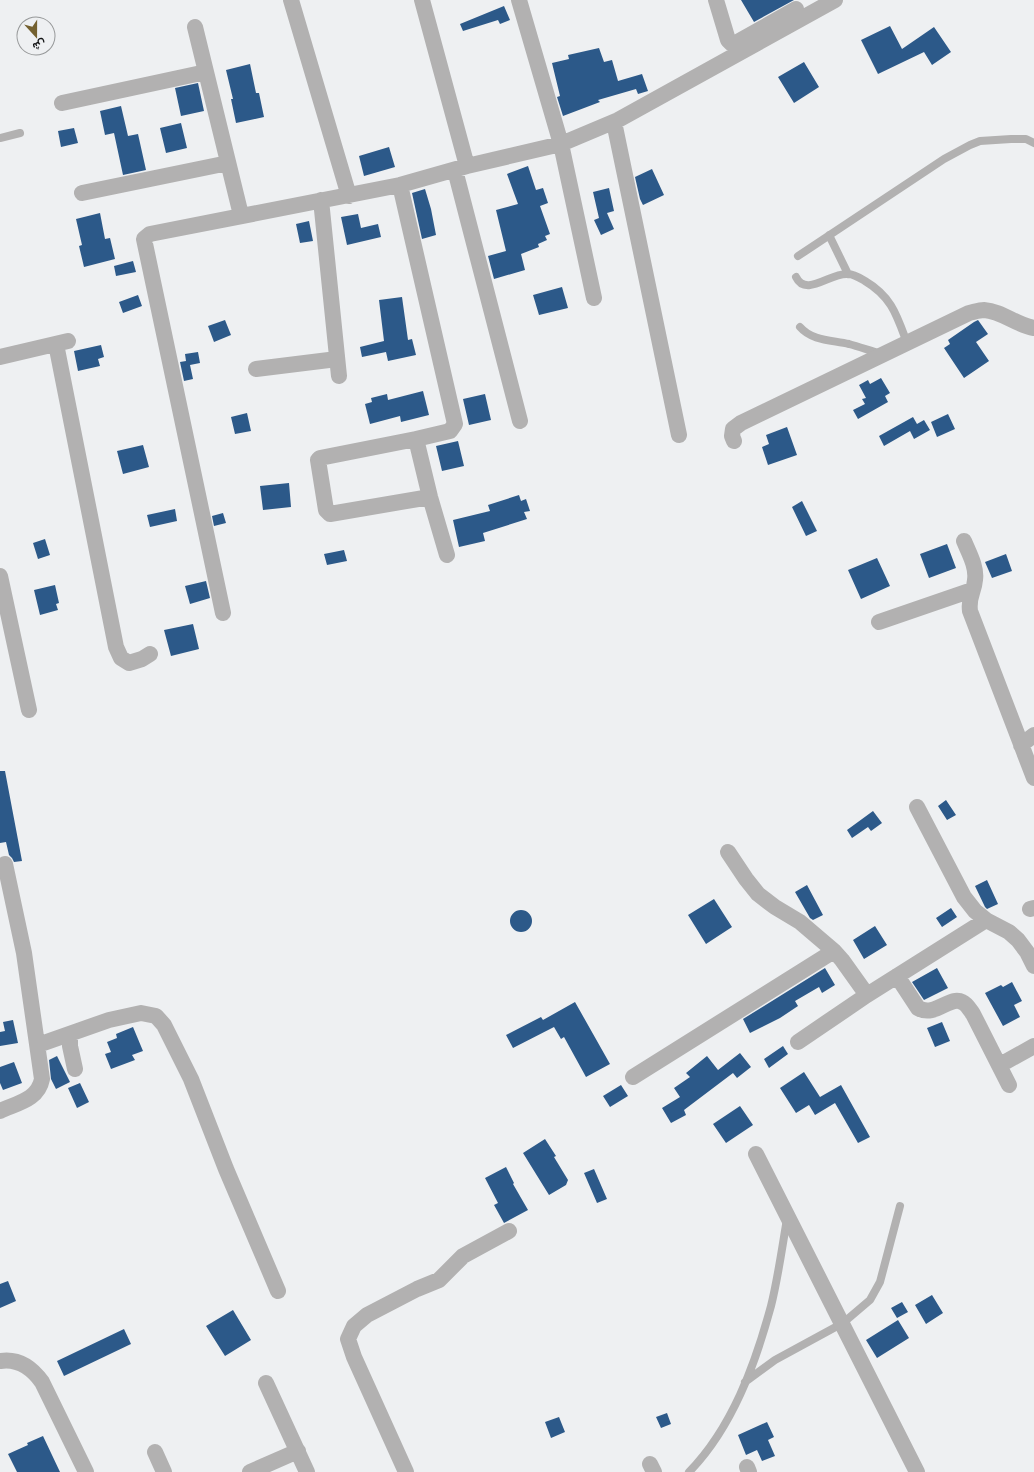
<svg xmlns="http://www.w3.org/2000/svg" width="1034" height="1472" viewBox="0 0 1034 1472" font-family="'Crimson Pro',Vazirmatn,serif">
  <rect width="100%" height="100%" fill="#eef0f2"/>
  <path fill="#2c5989" d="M741 0H794L754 22Z
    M504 6 510 20 500 24 498 20 463 31 460 24Z
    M890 26 902 49 934 27 951 52 932 65 924 52 878 74 861 40Z
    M599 48 604 62 612 60 618 81 642 74 648 91 638 94 636 89 598 100 600 102 563 116 557 97 560 96 552 63 569 59 568 55Z
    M804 62 819 87 794 103 778 77Z
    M250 64 256 93H259L264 117 236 123 231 99H233L226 70Z
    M198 83 204 111 181 116 175 88Z
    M121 106 128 136 138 134 146 170 123 175 114 133 105 135 100 111Z
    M181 123 187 148 166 153 160 128Z
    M74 128 78 143 61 147 58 131Z
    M389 147 395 167 364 176 359 156Z
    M528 166 536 190 543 188 548 203 540 206 550 234 545 236 547 240 538 244 539 247 521 254 525 270 494 279 488 256 506 251 496 210 518 204 507 174Z
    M652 169 664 195 643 205 640 199 635 177Z
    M609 188 614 211 607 213 614 229 601 235 594 220 599 218 593 192Z
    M425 189 431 209 436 235 422 239 412 193Z
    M100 213 105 239 110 238 115 259 84 267 79 246 82 245 76 219Z
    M358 214 361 228 378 224 381 237 347 245 341 217Z
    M309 221 313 241 300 243 296 224Z
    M133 261 136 272 116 276 114 266Z
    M562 287 568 308 539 315 533 295Z
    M138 295 142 306 123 313 119 302Z
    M402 297 408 340 412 339 416 355 388 361 386 352 362 357 360 347 384 341 379 300Z
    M225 320 231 335 214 342 208 326Z
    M978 320 988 334 976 342 989 361 964 378 944 348 950 344 948 340 974 322Z
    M101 345 104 357 98 359 100 366 78 371 74 351Z
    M198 352 200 363 190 365 193 379 184 381 180 362 186 361 185 354Z
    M881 378 890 393 885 396 888 402 858 419 853 410 865 404 862 399 866 398 859 385 868 380 870 384Z
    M423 391 429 415 401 422 400 416 370 424 365 404 372 402 371 398 387 394 388 400Z
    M485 394 491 420 469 425 463 399Z
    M247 413 251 431 235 434 231 417Z
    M948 414 955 429 937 437 931 422Z
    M913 417 917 424 924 420 930 430 914 439 910 431 884 446 879 436Z
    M787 427 797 455 768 465 762 447 769 444 766 435Z
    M458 441 464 466 442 471 436 446Z
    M143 445 149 467 123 474 117 451Z
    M289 483 291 507 263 510 260 486Z
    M519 495 521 501 526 499 530 511 524 512 527 519 483 533 485 541 459 547 453 520 490 511 488 505Z
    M802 501 817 531 806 536 792 507Z
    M175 509 177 521 150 527 147 515Z
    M223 513 226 523 214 526 212 516Z
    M45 539 50 555 38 559 33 543Z
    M947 544 956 568 929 578 920 554Z
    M344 550 347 561 327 565 324 554Z
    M1006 554 1012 571 992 578 985 562Z
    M877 558 890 586 861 599 848 570Z
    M206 581 210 598 190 604 185 586Z
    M55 585 59 603 56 604 58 610 40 615 34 590Z
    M193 624 199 649 171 656 164 630Z
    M0 771H5L22 861 14 862 12 858 9 855 6 842 0 843Z
    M946 800 956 815 947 820 938 806Z
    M873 811 882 823 871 831 868 827 852 838 847 830Z
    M987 880 998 904 987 909 985 907 975 886Z
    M807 885 823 915 813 920 810 918 795 892Z
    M714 899 732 927 706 944 688 915Z
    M951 908 957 917 942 927 936 918Z
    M510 921a11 11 0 1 1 22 0a11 11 0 1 1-22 0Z
    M875 926 887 945 864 959 853 940Z
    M825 968 835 985 822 993 819 987 795 1001 798 1006 780 1018 750 1033 743 1019Z
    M937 968 948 988 924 1000 912 982Z
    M1012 982 1022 1001 1014 1005 1020 1017 1003 1026 985 993 1001 985 1003 987Z
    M575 1002 610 1064 586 1077 564 1037 561 1039 554 1027 513 1048 506 1035 541 1017 543 1020Z
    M13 1020 18 1043 0 1046V1032L5 1031 3 1022Z
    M942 1022 950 1041 935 1047 927 1028Z
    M133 1027 143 1051 132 1055 135 1060 111 1069 105 1054 111 1052 107 1042 117 1038 116 1034Z
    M783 1046 788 1054 769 1068 764 1059Z
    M740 1053 751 1067 737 1078 733 1073 684 1110 686 1115 671 1123 662 1108 680 1097 674 1088 690 1077 686 1073 707 1056 718 1070Z
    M57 1056 70 1082 56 1089 51 1079 49 1060Z
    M14 1062 22 1083 3 1090 0 1083V1067Z
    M804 1072 820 1097 841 1085 870 1137 858 1143 835 1103 815 1115 809 1105 796 1113 780 1088Z
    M80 1083 89 1102 77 1108 68 1088Z
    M621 1085 628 1096 610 1107 603 1096Z
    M740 1106 753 1125 726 1143 713 1124Z
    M545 1139 556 1156 554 1157 568 1180 566 1185 549 1195 523 1153Z
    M506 1167 514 1183 513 1184 528 1210 504 1223 494 1205 498 1203 485 1178Z
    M594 1169 607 1199 597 1203 584 1173Z
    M8 1281 16 1301 0 1308V1284Z
    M932 1295 943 1313 926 1324 915 1305Z
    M902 1302 908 1312 897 1318 891 1308Z
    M233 1310 251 1340 225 1356 206 1326Z
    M898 1320 909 1338 877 1358 866 1340Z
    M124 1329 131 1344 64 1376 57 1361Z
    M667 1413 671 1424 661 1428 656 1417Z
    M559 1417 565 1432 551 1438 545 1422Z
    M767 1422 774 1437 768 1440 775 1456 762 1461 757 1450 746 1455 738 1435Z
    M43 1436 60 1472H17L8 1454 28 1445 27 1443Z"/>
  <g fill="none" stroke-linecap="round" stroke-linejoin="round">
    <path stroke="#b2b1b1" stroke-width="8" d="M0 138 20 133
      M829 235 848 274
      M798 256 944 159 970 145 980 141 1011 139H1026L1034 143
      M796 277C806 298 831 272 848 274 854 274 860 278 865 281 892 297 897 316 907 343
      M800 327C812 341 832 340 849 344 860 347 871 351 882 354
      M745 1382 775 1360 843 1323 870 1300 880 1282 900 1206
      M689 1472C732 1428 755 1365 771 1306 778 1278 782 1248 787 1219"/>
    <path stroke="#b2b1b1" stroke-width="16" d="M291 0 349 196
      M422 0 467 166
      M519 0 561 144 594 298
      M716 0 728 40 731 43 734 44 796 9
      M195 27 241 215
      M62 103 206 72
      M614 122 679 435
      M455 170 520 421
      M400 185 455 424 450 431 416 439 430 497 447 555
      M82 193 228 163
      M321 200 339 376
      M56 344 116 647 121 658 129 663 142 659 150 654
      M0 357 68 341
      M256 369 337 359
      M416 439 320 458 318 460 326 510 330 514 430 497
      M734 441 732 436 733 429 741 423 969 313C974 312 979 310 984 310 1002 311 1016 325 1034 328
      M964 541C969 553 977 567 975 580 974 593 968 596 970 611L1034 778
      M0 576 29 710
      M223 613 144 239 150 234 400 185 467 166 561 144 618 120 835 0
      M879 622 972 590
      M1021 745 1034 735
      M917 807 964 897 975 911 986 920 1009 932 1018 940 1027 952 1034 966
      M728 852 746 879 758 894 775 907 800 922 834 951 842 960 867 995
      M1030 909 1034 908
      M897 976 918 1008C935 1018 950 995 962 1002 967 1004 970 1010 973 1014L1009 1085
      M70 1034V1046L75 1069
      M798 1042 867 995 986 920
      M38 1045 109 1020 141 1013 156 1016 164 1025 191 1079 226 1169 278 1291
      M1000 1065 1034 1046
      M633 1077 834 951
      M0 1111C17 1103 38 1100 42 1079L24 953 5 864
      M756 1154 917 1472
      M0 1361C19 1358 32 1368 42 1382L86 1472
      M266 1383 307 1472
      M155 1452 164 1472
      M650 1464 654 1472
      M747 1467 749 1472
      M250 1472 298 1451
      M406 1472 354 1357 348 1339 354 1326 367 1315 417 1289 439 1280 463 1256 509 1231"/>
  </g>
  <g transform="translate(36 36) rotate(159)"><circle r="19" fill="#eef0f2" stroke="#969899"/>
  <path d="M0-3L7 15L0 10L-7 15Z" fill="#746130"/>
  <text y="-6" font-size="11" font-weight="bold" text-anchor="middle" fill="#121314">ش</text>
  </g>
</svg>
